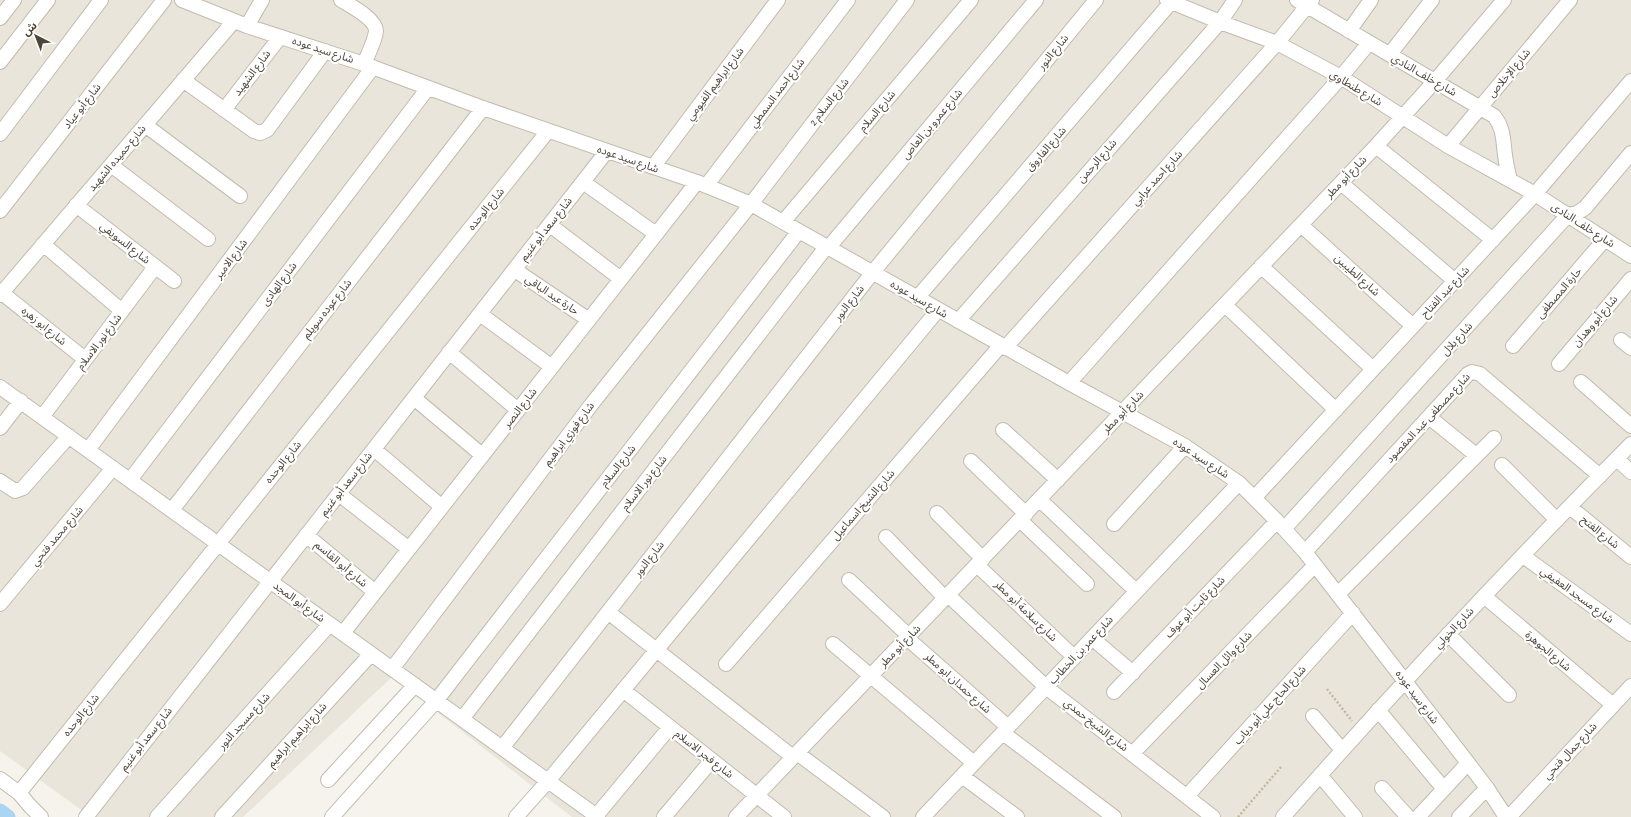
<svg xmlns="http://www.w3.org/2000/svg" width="1631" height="817" viewBox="0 0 1631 817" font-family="'Alegreya Sans','Noto Sans Arabic',sans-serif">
  <rect width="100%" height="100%" fill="#f6f3ec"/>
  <path fill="#eae5da" d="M0 0H1631V817H572L392 677 243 817H91L0 751Z"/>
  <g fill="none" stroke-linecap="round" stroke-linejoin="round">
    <path stroke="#a9d4f2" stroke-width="15" d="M0 811 8 817"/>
    <defs>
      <path id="minor" d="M182 0 247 26 364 64 483 108 697 182 751 204 1069 383 1185 446 1239 483 1277 521 1305 552 1468 763 1487 788 1506 817
        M341 0C351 6 376 19 376 31 375 41 368 54 364 64
        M1167 0 1220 22 1277 43 1341 77 1448 146 1535 194 1631 256
        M1297 0 1494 116C1504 128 1503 141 1505 155 1506 164 1508 172 1510 180
        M0 18 14 0
        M247 26 262 0
        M1349 31 1371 0
        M1390 54 1432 0
        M0 62 48 0
        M183 80 254 131 260 133 267 130 325 51
        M224 110 280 37
        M145 125 240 196
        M0 134 101 0
        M1376 146 1493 240
        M1448 146 1570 0
        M111 165 208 239
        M653 167 778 0
        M583 182 656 234
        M1341 183 1455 281
        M706 186 848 0
        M76 205 174 281
        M0 211 164 0
        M783 222 971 0
        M550 225 621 279
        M1301 225 1413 326
        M43 244 122 311
        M829 247 1036 0
        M1261 266 1373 369
        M515 270 589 320
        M2 293 85 359
        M0 295 234 21
        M917 298 1173 0
        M1225 305 1336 410
        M480 314 552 367
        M958 321 1220 22 1235 0
        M1621 340 1631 348
        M1513 346 1605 239
        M1005 348 1277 43 1312 0
        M449 352 518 410
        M1559 364 1631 279
        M1581 382 1631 426
        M1069 383 1341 77 1369 43
        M0 387 598 817
        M414 398 482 455
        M42 417 155 267
        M1429 417 1476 455
        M0 428 21 401
        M1003 430 1058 480
        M374 449 442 507
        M88 450 373 67
        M1617 459 1631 472
        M971 461 1026 514
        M1502 465 1557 520
        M130 480 428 88
        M0 481 15 491 23 488 69 436
        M339 494 409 549
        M1254 498 1535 194 1631 81
        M1039 499 1136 591
        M1570 507 1631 557
        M172 510 483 108
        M937 513 983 559
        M1020 520 1087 584
        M1114 524 1185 446
        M1284 529 1568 215 1577 213 1585 208 1631 153
        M306 535 375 592
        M886 537 945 598
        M1305 552 1468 374 1472 372 1480 374 1600 476
        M1523 556 1631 634
        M977 565 1074 657
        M849 580 909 636
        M1338 594 1494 438
        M948 595 1046 687 1213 817
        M1484 596 1613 705
        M0 604 113 468
        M608 612 793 757
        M343 633 697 182
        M1448 634 1509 695
        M907 638 1008 727
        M1092 638 1133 673
        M833 644 974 763
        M726 664 1001 345
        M392 669 591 405 751 204 907 0
        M623 690 784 817
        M1114 692 1277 521
        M1378 710 1444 789
        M1313 716 1342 750
        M462 719 827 246
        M1003 733 1114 817
        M502 748 873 272 1096 0
        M797 753 883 817
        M1132 754 1315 565
        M1320 775 1355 817
        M962 776 1017 817
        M0 779 19 793 30 806 41 817
        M328 780 415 685
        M1382 788 1408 817
        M19 793 548 131
        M1187 796 1353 613
        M596 816 670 727
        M86 817 607 151
        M157 817 330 624
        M222 817 371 654
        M332 817 436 701 799 231
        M516 817 548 781 938 310
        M664 817 712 760
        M736 817 1376 146 1435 81 1504 0
        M923 817 1239 483
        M1283 817C1395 690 1511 565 1631 444
        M1418 817 1468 763
        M1459 817 1487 788
        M1509 817 1631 686"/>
    </defs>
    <use href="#minor" stroke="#c2bbae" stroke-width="16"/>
    <path stroke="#c4b79f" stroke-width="2.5" stroke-dasharray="2 2" stroke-linecap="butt" d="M1327 689 1352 721
      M1238 817 1281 767"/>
    <use href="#minor" stroke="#fff" stroke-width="14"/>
  </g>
  <g text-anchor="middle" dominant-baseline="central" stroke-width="4" stroke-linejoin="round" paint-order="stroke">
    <g font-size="11" fill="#4b4439" stroke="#fff">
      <text transform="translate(323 50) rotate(18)">شارع سيد عوده</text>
      <text transform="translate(1053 52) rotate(-51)">شارع النور</text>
      <text transform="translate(252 73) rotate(-53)">شارع الشهيد</text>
      <text transform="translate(1509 73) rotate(-50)">شارع الإخلاص</text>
      <text transform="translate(1424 75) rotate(30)">شارع خلف النادي</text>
      <text transform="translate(715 84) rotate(-53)">شارع ابراهيم الفيومي</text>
      <text transform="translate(1356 88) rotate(31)">شارع طنطاوي</text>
      <text transform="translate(777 93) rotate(-53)">شارع احمد السمطي</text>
      <text transform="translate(829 102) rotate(-52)">شارع السلام 2</text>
      <text transform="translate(82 106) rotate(-52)">شارع أبو عياد</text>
      <text transform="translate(877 111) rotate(-50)">شارع السلام</text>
      <text transform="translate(932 124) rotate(-50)">شارع عمرو بن العاص</text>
      <text transform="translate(1046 149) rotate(-49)">شارع الفاروق</text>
      <text transform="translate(117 158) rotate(-50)">شارع حميده الشهيد</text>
      <text transform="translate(628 159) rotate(19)">شارع سيد عوده</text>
      <text transform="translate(1097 161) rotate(-49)">شارع الرحمن</text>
      <text transform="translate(1346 177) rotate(-46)">شارع أبو مطر</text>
      <text transform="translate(1157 178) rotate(-48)">شارع احمد عرابي</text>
      <text transform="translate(486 209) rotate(-51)">شارع الوحده</text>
      <text transform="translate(1583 225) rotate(33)">شارع خلف النادى</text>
      <text transform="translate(546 229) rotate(-52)">شارع سعد أبو غنيم</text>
      <text transform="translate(125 243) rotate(38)">شارع السويفي</text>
      <text transform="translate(231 259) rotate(-53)">شارع الامير</text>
      <text transform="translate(1357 275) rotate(42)">شارع الطيبين</text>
      <text transform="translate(279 284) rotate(-53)">شارع الهادى</text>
      <text transform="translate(1445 292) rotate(-47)">شارع عبد الفتاح</text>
      <text transform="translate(1559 293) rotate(-49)">حارة المصطفى</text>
      <text transform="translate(552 295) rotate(34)">حارة عبد الباقي</text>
      <text transform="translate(919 299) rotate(30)">شارع سيد عوده</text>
      <text transform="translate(849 303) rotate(-52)">شارع النور</text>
      <text transform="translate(327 309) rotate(-52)">شارع عوده سويلم</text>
      <text transform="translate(1595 321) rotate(-50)">شارع أبو وهدان</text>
      <text transform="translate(44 326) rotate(39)">شارع ابو زهره</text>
      <text transform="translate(1457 339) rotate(-48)">شارع بلال</text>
      <text transform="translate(99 342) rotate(-53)">شارع نور الاسلام</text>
      <text transform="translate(520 408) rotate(-52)">شارع النصر</text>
      <text transform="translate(1123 412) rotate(-46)">شارع أبو مطر</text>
      <text transform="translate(1428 418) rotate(-47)">شارع مصطفى عبد المقصود</text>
      <text transform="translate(569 434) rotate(-53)">شارع فوزي ابراهيم</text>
      <text transform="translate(1201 458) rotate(33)">شارع سيد عوده</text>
      <text transform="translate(283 462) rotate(-51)">شارع الوحده</text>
      <text transform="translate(618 466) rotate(-52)">شارع السلام</text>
      <text transform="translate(644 483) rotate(-52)">شارع نور الاسلام</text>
      <text transform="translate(346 484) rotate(-52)">شارع سعد أبو غنيم</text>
      <text transform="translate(863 505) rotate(-49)">شارع الشيخ اسماعيل</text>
      <text transform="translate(1600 532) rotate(39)">شارع الفتح</text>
      <text transform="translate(57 536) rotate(-50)">شارع محمد فتحي</text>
      <text transform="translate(649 559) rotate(-52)">شارع النور</text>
      <text transform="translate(341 564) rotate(40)">شارع أبو القاسم</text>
      <text transform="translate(1577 595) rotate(36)">شارع مسجد العفيفي</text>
      <text transform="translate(299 602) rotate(36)">شارع أبو المجد</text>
      <text transform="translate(1195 607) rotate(-46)">شارع ثابت أبو عوف</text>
      <text transform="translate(1026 611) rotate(44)">شارع سلامة أبو مطر</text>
      <text transform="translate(1454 628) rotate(-47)">شارع الخولي</text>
      <text transform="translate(900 646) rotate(-46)">شارع أبو مطر</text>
      <text transform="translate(1081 650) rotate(-47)">شارع عمر بن الخطاب</text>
      <text transform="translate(1548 651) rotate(40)">شارع الجوهرة</text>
      <text transform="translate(1224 660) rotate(-46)">شارع وائل العسال</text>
      <text transform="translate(958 683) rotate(42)">شارع حمدان ابو مطر</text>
      <text transform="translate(1417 697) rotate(53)">شارع سيد عوده</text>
      <text transform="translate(1270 705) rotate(-48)">شارع الحاج علي أبو دياب</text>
      <text transform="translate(81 715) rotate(-51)">شارع الوحده</text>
      <text transform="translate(244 721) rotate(-48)">شارع مسجد النور</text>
      <text transform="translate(1096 725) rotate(38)">شارع الشيخ حمدي</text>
      <text transform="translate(297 735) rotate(-48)">شارع ابراهيم ابراهيم</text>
      <text transform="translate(146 739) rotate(-52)">شارع سعد أبو غنيم</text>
      <text transform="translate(1570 751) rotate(-47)">شارع جمال فتحي</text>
      <text transform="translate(704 754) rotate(38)">شارع فجر الاسلام</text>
    </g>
  </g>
  <g transform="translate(36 36) rotate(318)" stroke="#ffffff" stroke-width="3" paint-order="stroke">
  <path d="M0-3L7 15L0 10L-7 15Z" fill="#4b4439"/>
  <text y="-6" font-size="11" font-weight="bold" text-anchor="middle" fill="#4b4439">ش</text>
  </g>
</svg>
